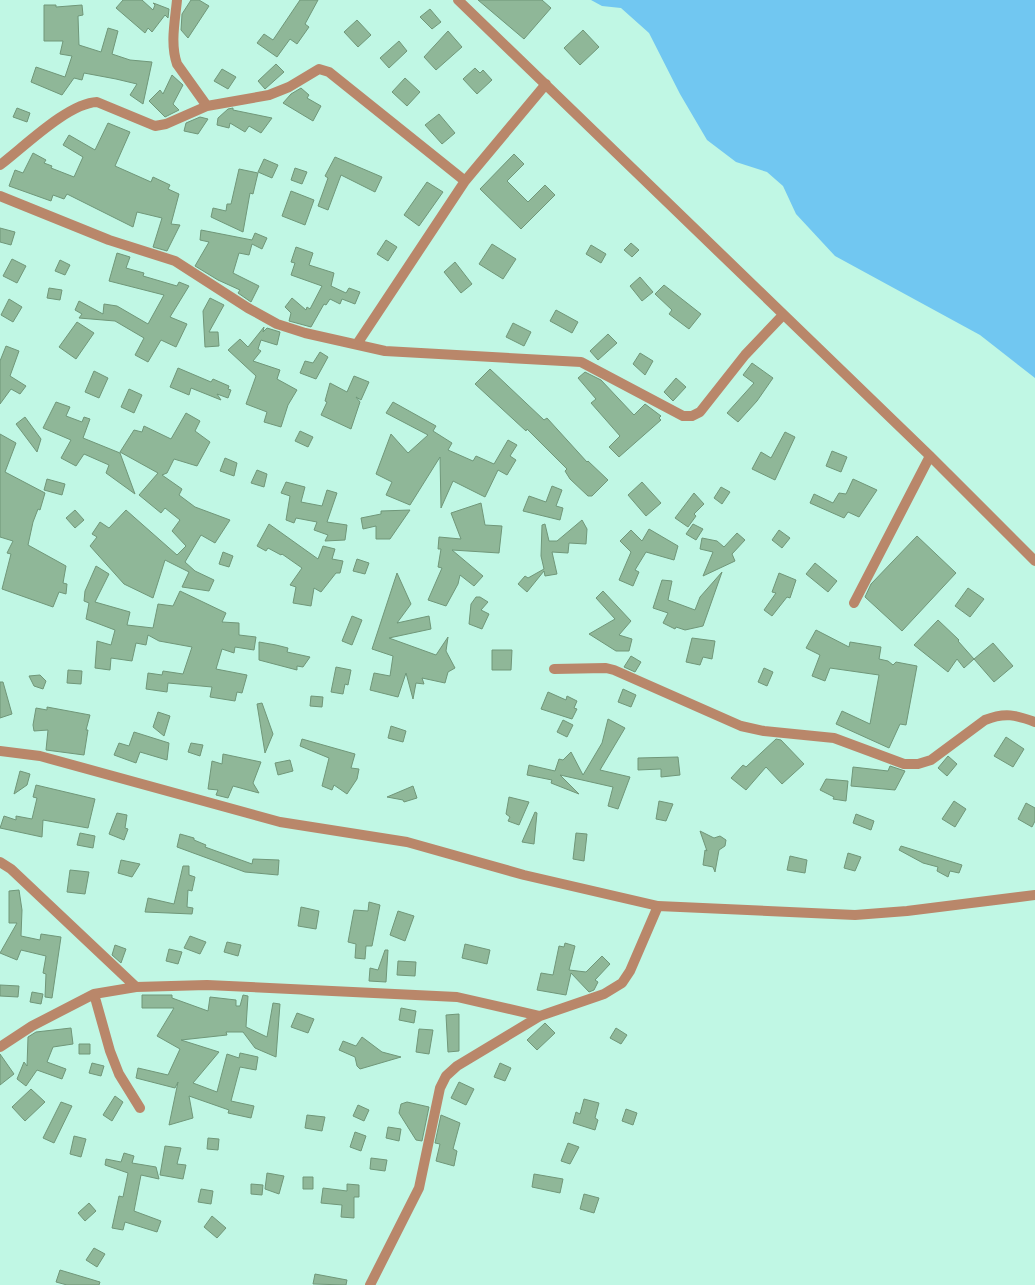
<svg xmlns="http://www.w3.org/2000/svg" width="1035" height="1285" viewBox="0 0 1035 1285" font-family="'Fira Sans Condensed',sans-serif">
  <rect width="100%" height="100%" fill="#c0f7e4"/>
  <path fill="#71c7f1" d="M591 0H1035V378L980 335 835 256 796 214 783 186 767 172 736 162 707 140 680 94 649 33 621 8 602 6Z"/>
  <path fill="#8fb798" stroke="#709779" d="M123 0H142L153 10 155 5 153 3 156 4 169 9 168 18 165 15 152 32 148 28 145 33 116 8Z
    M191 0H199L209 6 188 38 181 30 182 14Z
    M300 0H318L305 24 309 27 297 44 290 39 277 57 257 43 264 34 273 40Z
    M478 0H542L551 8 524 39Z
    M44 5H56V7L82 5 83 15 78 16 79 45 101 52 108 28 118 31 112 54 130 60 152 62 143 104 130 95 137 84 116 79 84 73 82 80 74 78 62 95 31 82 36 67 65 77 72 56 60 54 63 41H44Z
    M430 9 441 22 432 29 420 17Z
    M357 20 371 35 358 47 344 32Z
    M583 30 599 47 580 65 564 48Z
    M448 31 462 47 436 70 424 57Z
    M399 41 407 51 389 68 380 58Z
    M276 64 284 72 265 89 258 81Z
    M475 68 480 73 483 70 492 80 477 94 463 79Z
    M222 69 236 77 228 89 214 81Z
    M172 75 183 85 173 104 179 110 165 117 149 101 160 90 163 94Z
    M405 78 420 92 407 106 392 92Z
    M301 88 309 95 307 98 321 106 313 121 283 103 291 94Z
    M17 108 30 113 27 122 13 117Z
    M233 108V110L272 118 261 133 249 126 245 132 230 123 229 128 217 125 218 118 228 109Z
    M439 114 455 133 442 144 425 125Z
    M200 117 208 119 198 134 184 131 186 123Z
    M108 123 130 132 115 166 151 182 153 177 170 185 168 189 179 194 171 224 180 225 167 251 153 247 162 218 137 212 133 227 67 194 64 199 53 195 51 201 9 186 15 170 23 173 33 153 46 160 44 163 52 166 51 168 74 177 83 157 63 145 69 135 95 150Z
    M514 154 524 164 507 181 528 202 545 185 555 195 521 229 480 189Z
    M335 157 382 177 375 192 341 175 328 210 318 206 328 178 325 176Z
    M264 159 278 165 272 178 258 172Z
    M295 168 307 172 302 184 291 180Z
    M239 169 258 173 253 194 250 193 243 232 211 217 213 208 226 211 227 204H231Z
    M427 182 443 192 419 226 404 215Z
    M291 191 314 200 305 225 282 216Z
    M0 228 15 232 11 245 0 242Z
    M201 230 252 240 255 233 267 238 262 249 252 244 249 255 239 253 233 273 259 286 251 302 238 293 240 290 218 280 195 266 209 242 200 240Z
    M386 240 397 247 388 261 377 254Z
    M631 243 639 250 632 257 624 250Z
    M492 244 516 259 503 279 479 264Z
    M591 245 606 254 601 263 586 254Z
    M296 247 313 253 309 265 334 273 331 286 346 293 349 288 360 292 355 304 342 299 340 304 330 299 326 305 324 304 311 327 289 321 291 313 285 307 292 298 306 310 307 307 310 309 322 286 291 275 295 263 291 262Z
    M117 253 130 257 126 268 144 273 143 276 177 286 179 282 189 286 170 317 187 324 176 347 161 340 148 362 135 355 144 338 115 321 79 318 82 314 75 310 79 301 103 314 104 304 117 306 148 324 164 295 109 281Z
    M12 259 26 266 17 283 3 276Z
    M60 260 70 265 65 275 55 271Z
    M455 262 472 284 461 293 444 272Z
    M640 277 653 292 642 301 630 286Z
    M664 285 701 314 689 329 669 314 672 310 655 294Z
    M49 288 62 290 60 300 47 298Z
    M210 298 224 305 209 332H218L219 346 205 347 203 311Z
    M9 299 22 307 13 322 1 315Z
    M556 310 578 322 572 333 550 321Z
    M77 322 94 333 76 359 59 347Z
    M513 323 531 332 524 346 506 337Z
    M264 327 263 332 267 328 280 332 277 345 261 340 258 349 261 351 253 361 280 370 277 379 297 390 288 405 281 427 264 422 267 412 246 404 256 376 228 350 240 339 248 347Z
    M608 334 617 343 598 360 590 351Z
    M6 346 19 351 10 376 26 386 20 394 11 389 0 404V361Z
    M320 352 328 357 316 379 300 373 305 361 313 363Z
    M640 353 653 361 645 375 633 364Z
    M752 363 773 378 757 401 738 422 727 413 754 383 743 375Z
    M178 368 211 382 213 379 229 386 228 389 231 390 228 398 217 394 221 400 191 388 189 395 170 387Z
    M490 369 544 420 547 418 587 462 588 461 608 480 592 496H588L570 479 565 471 567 469 527 429 526 431 475 384Z
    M94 371 108 378 99 398 85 392Z
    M585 372 601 380 634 415 645 404 661 416 659 418 661 420 619 457 609 447 620 436 591 403 596 399 578 378Z
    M354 376 369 382 361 400 356 397 360 402 351 429 321 415 327 402 325 401 330 383 347 392Z
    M676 378 686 387 673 401 664 392Z
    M129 389 142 395 134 413 121 407Z
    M56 402 70 407 66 416 82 422 84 417 90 419 83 438 120 453 135 494 106 473 109 465 84 454 76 466 61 458 71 440 43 428Z
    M393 402 436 426 433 431 452 443 448 450 473 461 476 456 494 464 508 440 517 445 510 456 516 460 507 475 498 470 485 497 453 481 441 508 440 457 410 505 386 495 392 482 376 474 391 434 408 453 428 435 386 413Z
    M186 413 200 421 195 431 210 442 197 466 174 459 167 473 162 475 182 489 179 495 195 507 230 520 215 543 201 535 185 562 195 571 214 580 209 591 182 587 189 572 165 560 153 598 124 584 90 546 97 537 92 534 100 522 109 528 126 510 177 555 186 546 172 531 180 520 165 508 161 513 139 495 158 473 120 452 134 430 142 432 144 426 171 439Z
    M25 417 41 439 37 452 16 424Z
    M300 431 313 437 308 447 295 441Z
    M785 432 795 437 775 480 752 469 761 452 771 458Z
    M0 434 16 443 5 472 45 493 40 510 38 509 33 522 28 545 66 566 63 583 67 584 66 594 59 592 53 607 2 589 11 554 7 553 13 541 0 537Z
    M832 451 847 457 841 472 826 466Z
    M225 458 237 463 234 476 220 471Z
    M257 470 267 474 264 487 251 483Z
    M47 479 65 484 62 495 44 490Z
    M853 479 877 490 859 517 848 512 844 518 810 503 814 494 833 503 839 493 846 494Z
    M286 482 305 487 301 502 322 506 327 490 337 493 327 522 347 525 345 540 325 541 328 535 314 530 317 522 296 518 294 523 286 520 290 496 281 493Z
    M642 482 661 503 646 516 628 495Z
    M552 486 562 490 556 506 563 508 560 520 523 511 529 496 546 502Z
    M721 487 730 492 722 504 714 498Z
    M694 493 704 504 694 514 696 516 688 527 675 518Z
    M481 503 485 525 502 526 499 553 452 550 483 576 474 586 460 575 458 584 446 606 428 600 442 568 438 567 441 549H438L439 537 461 539 451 513Z
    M75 510 84 520 75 528 66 518Z
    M410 510 390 539H376V526L363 529 361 518 381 514V511Z
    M582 520 587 529 586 544 569 543 568 553 552 552 557 574 545 576 544 571 527 592 518 584 525 576 528 578 544 569 541 556 542 525 545 524 549 541H557Z
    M269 524 318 559 323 546 335 549 332 559 343 561 340 573H336L321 592 314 588 311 606 293 603 296 587 290 585 302 568 282 554 281 555 268 548 266 551 257 546Z
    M693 524 703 529 696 540 686 534Z
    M649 529 678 546 674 560 646 552 635 570 639 572 633 586 619 580 631 552 620 541 631 530 642 541Z
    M779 530 790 538 782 548 772 540Z
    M737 533 745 540 732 554 735 561 703 576 713 552 700 549 702 538 717 541 724 547Z
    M917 536 956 573 902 631 865 597 871 584Z
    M223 552 233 556 229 567 219 564Z
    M357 559 369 563 365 574 353 571Z
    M815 563 837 581 828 592 806 574Z
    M96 566 109 574 95 602 130 612 127 625 153 628 158 604 173 606 180 591 226 613 222 622 239 623V635L256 637 254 650 235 647 234 653 222 649 216 669 247 675 242 693 237 692 235 701 210 697 212 687 168 683 167 692 146 689 148 673 162 675 163 671 183 674 192 647 159 641 148 635 146 645 136 643 132 661 111 658 110 670 95 668 97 641 111 645 115 630 86 619 89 603 84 601 85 591Z
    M722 572 703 626 685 630 676 627 675 629 663 623 668 613 653 608 662 580 672 581 668 600 695 610 700 597Z
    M397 573 411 604 397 623 429 616 431 629 389 638 436 655 448 637 446 651 455 668 448 672 445 683 422 678 424 684 416 683 413 699 406 673 398 697 370 690 374 673 390 676 393 656 372 649Z
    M779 573 796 580 790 598 787 597 772 616 764 610 776 593 772 592Z
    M968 588 984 599 970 617 955 606Z
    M603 591 631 621 619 635 632 639 629 651H616L589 634 615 619 596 598Z
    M476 597H480L488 602 481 610 489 614 482 629 469 624 471 604Z
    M352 616 362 620 352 645 342 641Z
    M938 620 959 640 958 641 974 659 964 668 957 659 948 672 914 645Z
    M816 630 849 647 850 642 881 647 879 659 888 661 893 665 896 662 917 666 906 725 900 724 889 748 836 724 842 711 870 724 879 675 830 668 825 681 812 676 820 655 806 648Z
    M692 638 715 641 712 659 703 657 700 665 686 662Z
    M259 642 276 645 288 648 287 652 310 657 303 667 297 666V670L259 660Z
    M993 643 1013 666 994 682 974 659Z
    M492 650H512L511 670H492Z
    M631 656 641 662 635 672 624 667Z
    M336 667 351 670 348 685 345 684 343 694 331 692Z
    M764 668 773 672 767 686 758 682Z
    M68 670 82 671 81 684 67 683Z
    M40 675 46 681 43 689 34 686 29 676Z
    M0 682H3L12 714 0 718Z
    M623 689 636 695 631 707 618 702Z
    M548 692 566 700 567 696 577 701 574 708 577 709 572 719 541 709Z
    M311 696 323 697 322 707 310 706Z
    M262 703 273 734 265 753 257 704Z
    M47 707 90 715 86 730H88L84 755 46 750 48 730 34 731 33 725 36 708 47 710Z
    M158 712 170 716 164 736 153 727Z
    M608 719 625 728 600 770 630 777 618 809 608 806 613 787 560 775 579 794 551 783 552 780 527 775 529 765 555 771 559 759 563 760 571 752 583 775 602 743Z
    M563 720 573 725 567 737 557 732Z
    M391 726 406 731 403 742 388 738Z
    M134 732 169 743 167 760 140 752 136 763 114 755 119 743 129 746Z
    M1006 737 1024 749 1013 767 994 756Z
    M302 739 355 754 351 768 359 769 357 779 347 794 334 785 332 790 322 786 329 758 300 746Z
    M776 739 781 740 804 764 782 784 766 767 746 790 731 778 743 765 746 767Z
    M191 743 203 745 200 756 188 752Z
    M223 754 261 762 253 783 259 793 233 786 228 798 216 795 218 790 208 789 212 761 222 764Z
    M948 756 957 764 947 776 938 768Z
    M678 757 680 775 661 777V769L638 770V758Z
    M290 760 293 771 278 775 275 763Z
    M890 766 905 771 895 790 851 786 853 767 888 771Z
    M20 771 30 774 27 785 14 794Z
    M826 779 848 781 846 801 833 799 834 797 820 790Z
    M36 785 95 799 88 828 43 820 42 837 0 828 4 816 16 820V816L32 819 37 798 33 797Z
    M413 786 417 798 404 802 403 800 387 797Z
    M509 797 529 802 519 825 508 821 510 817 506 814Z
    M659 801 673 804 666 821 656 819Z
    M954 801 966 809 955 827 942 819Z
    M1026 803 1035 808V821L1032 827 1018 819Z
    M535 812 537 813 534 844 522 842Z
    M117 813 127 815 125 828 128 829 124 840 109 834Z
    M856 814 874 821 871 830 853 823Z
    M700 831 714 838 720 836 726 840 725 846 719 850 715 872 713 867 703 865 705 850 707 851Z
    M80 833 95 836 93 848 77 845Z
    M576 833 587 834 584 861 573 859Z
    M180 834 194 838V840L206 845 205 847 252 864 253 859 279 860 278 875 245 872 177 847Z
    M901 846 962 865 959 873 950 871 948 877 937 871 938 867 923 863 899 850Z
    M848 853 861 857 855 871 844 868Z
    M790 856 807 860 805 873 787 870Z
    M121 860 140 864 132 877 118 873Z
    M183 866H189V875L195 877 192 891 188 890 187 907 193 908 192 914 145 912 148 898 174 904Z
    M70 870 89 872 85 894 67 892Z
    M19 890 22 910 21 936 40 940 41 934 61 937 52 998 45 997 46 974 43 973 46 956 21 950 17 960 0 953 17 923H9V891Z
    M369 902 380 905 372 946H366L365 959 355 958 356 944 348 942 354 910 368 911Z
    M301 907 319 911 316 929 298 926Z
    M398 911 414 916 405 941 390 935Z
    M190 936 206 942 200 954 184 948Z
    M227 942 241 945 238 956 224 952Z
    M565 943 575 946 569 970 586 972 602 956 610 964 595 980 598 982 594 990 589 992 571 973 566 995 537 990 541 973 553 975 559 946 564 947Z
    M465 944 490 950 487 964 462 958Z
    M115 945 126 949 121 963 112 955Z
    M169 949 182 952 178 964 166 961Z
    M385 950H388L386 982 369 981 370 968 378 970Z
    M398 961 416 962 415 976 397 975Z
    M0 985 19 986 18 997 0 996Z
    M32 992 43 994 41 1004 30 1002Z
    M142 995H172V998L208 1011 210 997 236 1000V1006H240L243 995 248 996 246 1027 267 1037 273 1003 280 1004 276 1057 255 1048 243 1032H226L227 1035 181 1040 219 1052 193 1083 217 1092 227 1054 239 1058 240 1053 258 1057 256 1070 240 1067 231 1101 254 1106 251 1118 228 1113 229 1110 189 1096 193 1118 169 1125 178 1082 175 1088 136 1078 138 1068 168 1075 180 1049 157 1036 174 1008H142Z
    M401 1008 416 1011 414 1023 399 1020Z
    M297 1013 314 1019 308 1033 291 1027Z
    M459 1014V1051L448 1052 446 1015Z
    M545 1023 555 1033 537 1050 527 1040Z
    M71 1028 73 1044 53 1047 47 1062 66 1069 62 1079 37 1070 26 1086 17 1079 24 1062 27 1066 28 1037 36 1032Z
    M616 1028 627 1035 621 1044 610 1038Z
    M419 1029 433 1030 429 1054 416 1052Z
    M362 1037 382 1052 401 1057 360 1069 357 1066 355 1057 339 1050 343 1041 356 1046Z
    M79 1044H90V1054H79Z
    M0 1054 14 1074 0 1085Z
    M92 1063 104 1066 101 1076 89 1073Z
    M500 1063 511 1068 505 1081 494 1077Z
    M459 1082 474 1089 466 1105 451 1098Z
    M31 1089 45 1102 25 1121 12 1107Z
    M115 1096 123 1102 112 1121 103 1115Z
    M584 1099 599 1103 595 1118 598 1120 595 1130 573 1123 576 1112 580 1114Z
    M61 1102 72 1106 54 1143 43 1138Z
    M407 1102 429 1107 422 1141 416 1140 399 1113 401 1104Z
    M358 1105 369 1110 364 1121 353 1116Z
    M626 1109 637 1113 633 1125 622 1121Z
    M307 1115 325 1117 322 1131 305 1128Z
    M441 1115 460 1123 453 1149 457 1151 454 1166 436 1161 440 1144 435 1143Z
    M388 1127 401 1129 399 1141 386 1138Z
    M355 1132 366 1136 361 1151 350 1147Z
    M74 1136 86 1139 81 1157 70 1154Z
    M208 1138 219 1139 218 1150 207 1149Z
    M568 1143 579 1147 570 1164 561 1161Z
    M165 1146 181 1148 177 1164 186 1165 183 1179 160 1175Z
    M124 1153 134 1156 132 1163 156 1167 159 1179 141 1175 134 1211 161 1221 157 1232 125 1222 123 1230 112 1228 119 1196 123 1197 128 1173 105 1165 106 1159 121 1162Z
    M371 1158 387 1160 385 1171 370 1169Z
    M267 1173 284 1176 279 1194 265 1189Z
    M534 1174 563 1179 560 1193 532 1187Z
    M303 1177H313V1189H303Z
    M251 1184 263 1185 262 1195 251 1194Z
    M347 1184 359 1185V1197H354V1218L341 1217 342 1205 321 1203 323 1188 347 1191Z
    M201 1189 213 1191 211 1204 198 1202Z
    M584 1194 599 1198 594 1213 580 1209Z
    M89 1203 96 1211 85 1221 78 1213Z
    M212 1216 226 1228 217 1238 204 1227Z
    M94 1248 105 1254 97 1267 86 1260Z
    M60 1270 100 1282 99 1285H67L56 1282Z
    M315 1274 347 1280 346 1285 313 1284Z"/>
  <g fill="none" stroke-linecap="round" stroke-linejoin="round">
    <path stroke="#b9876a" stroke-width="10" d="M177 0C175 21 170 44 177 64L207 106
      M458 0 930 456 1035 561
      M0 165C24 147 68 103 97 102L155 126 166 124 207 106 269 95 289 87 319 69 329 72 465 181
      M0 196 109 240 175 261 248 308 277 324 305 333 385 351 581 362 683 416H692L700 412 745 355 783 315
      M357 344 465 181 546 84
      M854 603 930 456
      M554 669 606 668 614 670 741 726 764 731 834 738 904 764H918L931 760 985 720C1005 712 1016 715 1035 722
      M0 751 40 756 280 822 407 842 524 875 658 906 855 915 907 911 1035 895
      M0 862 11 869 136 987 207 985 457 997 540 1016
      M94 994 110 1051 119 1074 140 1108
      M0 1047 32 1026 94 994 136 987
      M370 1285 419 1188 440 1088 446 1076 457 1066 540 1016 604 994 622 983 630 971 658 906"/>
  </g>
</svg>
